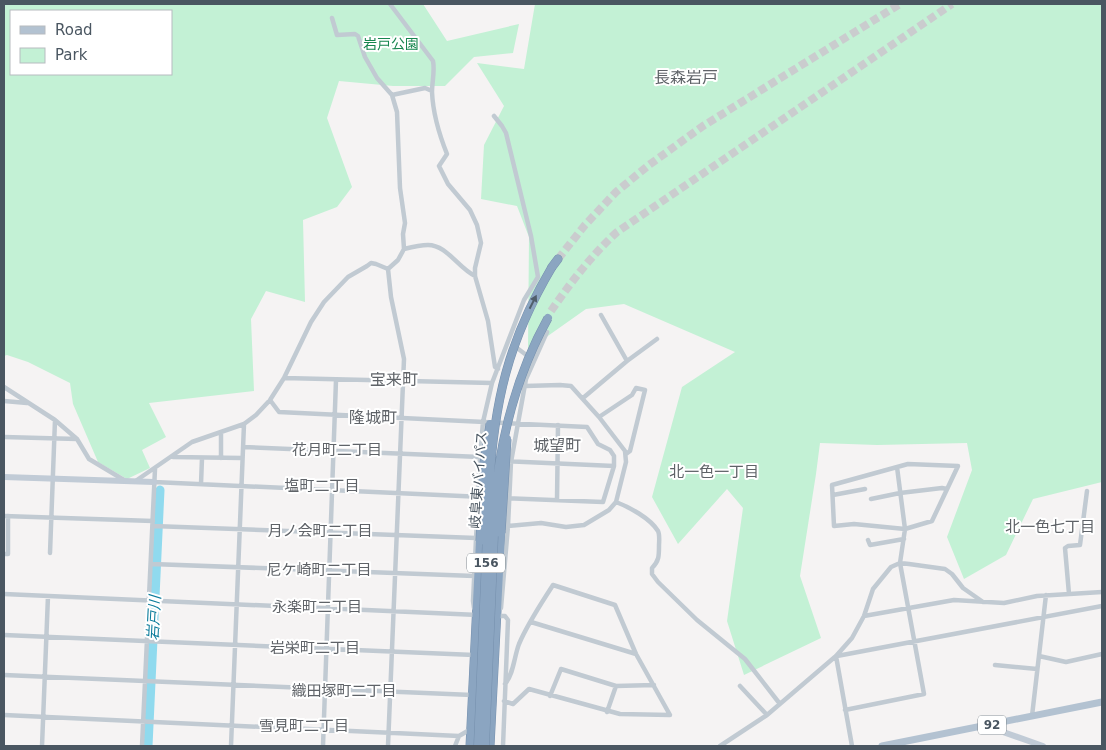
<svg xmlns="http://www.w3.org/2000/svg" width="1106" height="750" viewBox="0 0 1106 750" font-family="'DejaVu Sans','Noto Sans JP',sans-serif">
  <rect width="100%" height="100%" fill="#f5f3f3"/>
  <path fill="#c3f1d5" fill-rule="evenodd" d="M4 4H423L447 41 519 24 513 53 474 57 445 86H393L339 81 327 118 352 187 337 207 303 220 305 302 266 291 251 319 254 391 149 403 166 437 142 450 150 468 127 479 98 462 73 404 70 383 28 362 7 355 4 356ZM11 11H171V74H11Z
    M535 4H1102V482L1033 499 1006 555 964 579 947 537 972 470 967 443 877 445 820 443 816 474 800 576 821 638 744 675 727 621 743 508 727 489 678 544 652 497 682 387 735 352 624 304 586 309 528 350 529 237 517 206 481 199 484 145 504 106 477 63 524 69Z"/>
  <g fill="none" stroke-linecap="round" stroke-linejoin="round">
    <path stroke="#90daee" stroke-width="9" d="M148 746 160 490"/>
    <path stroke="#caccce" stroke-width="8" stroke-dasharray="8 4" stroke-linecap="butt" d="M558 259 585 225 616 192 649 165 703 126 900 4
      M551 311C571 282 591 256 617 232L952 4"/>
    <defs>
      <path id="highway" d="M552 267 558 259
        M470 746 480 541
        M490 746 501 533"/>
    </defs>
    <use href="#highway" stroke="#7690ad" stroke-width="9"/>
    <path stroke="#c1cad2" stroke-width="4.5" d="M390 4 433 61C435 71 432 82 432 92 433 115 439 134 447 154L439 166 448 184 470 210 477 225 481 243 475 268V276L488 321 495 367 498 369
      M332 18 337 35 355 34 358 36 365 57 377 78 392 95 397 112 400 188 405 223 403 234 404 249 398 260 388 269
      M392 95 425 88 432 91
      M404 249C412 247 421 245 428 245 447 245 458 268 475 276
      M388 269 391 297 404 359 388 746
      M601 315 627 361
      M513 345 529 357
      M284 378 492 383
      M4 387 55 420 77 439 89 459 124 480
      M583 398 627 361 657 339
      M270 400 279 412 587 427 598 444 610 450 614 456V466L603 502 503 498
      M4 401 27 403
      M599 417 632 395 636 388 645 390 630 451 626 454
      M4 437 77 439
      M243 447 480 457
      M173 457 242 458
      M221 458V432
      M505 461 614 466
      M908 464 958 466 932 521 905 529 854 524 834 526 832 485Z
      M137 480 192 442 244 424 256 415 270 400 284 378 311 322 324 302 348 277 367 266 371 263 376 264 388 269
      M154 482 483 497
      M201 484 202 458
      M833 495 865 489
      M871 499 900 493 942 488 947 489
      M557 500 558 425
      M616 502C629 507 650 518 658 531 660 535 659 542 659 546 659 556 659 561 652 568V574L658 582 697 620 745 659 780 704
      M4 516 153 521
      M153 526 476 538 480 536
      M502 529 508 526 541 523 566 527 584 525 609 510 616 502 626 462 625 451 599 417 571 386 560 385 525 386
      M868 540 870 545 904 539
      M50 553 55 420
      M4 554H8V516
      M152 564 474 576
      M4 594 478 615
      M1069 594 1065 548 1068 546 1080 545 1087 491
      M474 608 473 601 480 457 483 422 492 383 524 300 538 277 531 236 506 133 502 126 494 116
      M501 608 508 526 511 462 526 379 547 332
      M496 616H505L508 620 503 746
      M864 616 954 600 1004 603 1037 596 1102 592
      M531 622 636 654
      M4 635 474 655
      M836 656 852 746
      M837 656 1102 606
      M1039 656 1066 662 1102 654
      M995 665 1037 669
      M4 675 472 695
      M740 686 767 715
      M550 696 561 669 616 686 654 685
      M504 701 513 704 529 689 620 714 670 715 636 654 615 605 553 585C541 604 528 623 519 644 514 657 514 673 505 684
      M845 710 924 694 900 563 905 529 897 467
      M607 712 616 686
      M4 715 459 736
      M1032 716 1046 595
      M42 746 48 596
      M142 746 155 469
      M231 746 244 424
      M323 746 336 380
      M455 746 459 736 471 729
      M720 746 767 715 836 656 852 638 864 616 873 589 891 567 900 563 909 564 945 569 952 574 963 588 983 602"/>
    <path stroke="#c1cbd6" stroke-width="6" d="M4 477 154 482
      M986 726 1043 746"/>
    <path stroke="#b3c2d1" stroke-width="7" d="M882 746 1102 702"/>
    <use href="#highway" stroke="#8ba5c1" stroke-width="8"/>
    <defs>
      <path id="highway-bridge" d="M501 533 507 439
        M480 541 484 463 490 424
        M478 746 489 488C494 402 508 341 552 267
        M485 746 496 488C503 427 518 372 548 318"/>
    </defs>
    <use href="#highway-bridge" stroke="#7690ad" stroke-width="9" stroke-linecap="butt"/>
    <use href="#highway-bridge" stroke="#8ba5c1" stroke-width="8"/>
  </g>
  <defs><path id="oneway-solid" d="M-6-.8H1V-3.2L6.5 0L1 3.2V.8H-6Z" transform="scale(1.25)"/></defs>
  <use fill="#505e6b" href="#oneway-solid" transform="translate(533 302) rotate(-63)"/>
  <g text-anchor="middle" dominant-baseline="central" stroke-width="4" stroke-linejoin="round" paint-order="stroke">
    <g fill="#fff" stroke="#808990" stroke-width="1">
      <rect x="467" y="553.5" width="38" height="19" rx="4"/>
      <rect x="978" y="715.5" width="28" height="19" rx="4"/>
    </g>
    <g font-size="12" font-weight="bold" fill="#4a5661">
      <text x="486" y="563">156</text>
      <text x="992" y="725">92</text>
    </g>
    <g font-size="14" fill="#17864f" stroke="#fff">
      <text x="391" y="44">岩戸公園</text>
    </g>
    <g font-size="14" fill="#4a5661" stroke="#fff">
      <text transform="translate(478 480) rotate(-86)">岐阜東バイパス</text>
    </g>
    <g font-size="15" fill="#5f6368" stroke="#fff">
      <text x="337" y="450">花月町二丁目</text>
      <text x="714" y="472">北一色一丁目</text>
      <text x="322" y="486">塩町二丁目</text>
      <text x="1050" y="527">北一色七丁目</text>
      <text x="320" y="531">月ノ会町二丁目</text>
      <text x="319" y="570">尼ケ崎町二丁目</text>
      <text x="317" y="607">永楽町二丁目</text>
      <text x="315" y="648">岩栄町二丁目</text>
      <text x="344" y="691">織田塚町二丁目</text>
      <text x="304" y="726">雪見町二丁目</text>
    </g>
    <g font-size="15" font-style="italic" fill="#0c7c9b" stroke="#fff">
      <text transform="translate(154 618) rotate(-87)">岩戸川</text>
    </g>
    <g font-size="16" fill="#5f6368" stroke="#fff">
      <text x="686" y="77">長森岩戸</text>
      <text x="394" y="379">宝来町</text>
      <text x="373" y="417">隆城町</text>
      <text x="557" y="445">城望町</text>
    </g>
  </g>
  <rect width="1106" height="750" fill="none" stroke="#4a5661" stroke-width="10"/>
  <rect x="10" y="10" width="162" height="65" fill="#ffffff" stroke="#b7bbc0"/>
  <rect x="20" y="26" width="25" height="8" fill="#b3c2d1" stroke="#b7bbc0"/>
  <text x="55" y="35" font-size="15" fill="#4a5661">Road</text>
  <rect x="20" y="48" width="25" height="15" fill="#c3f1d5" stroke="#b7bbc0"/>
  <text x="55" y="60" font-size="15" fill="#4a5661">Park</text>
</svg>
